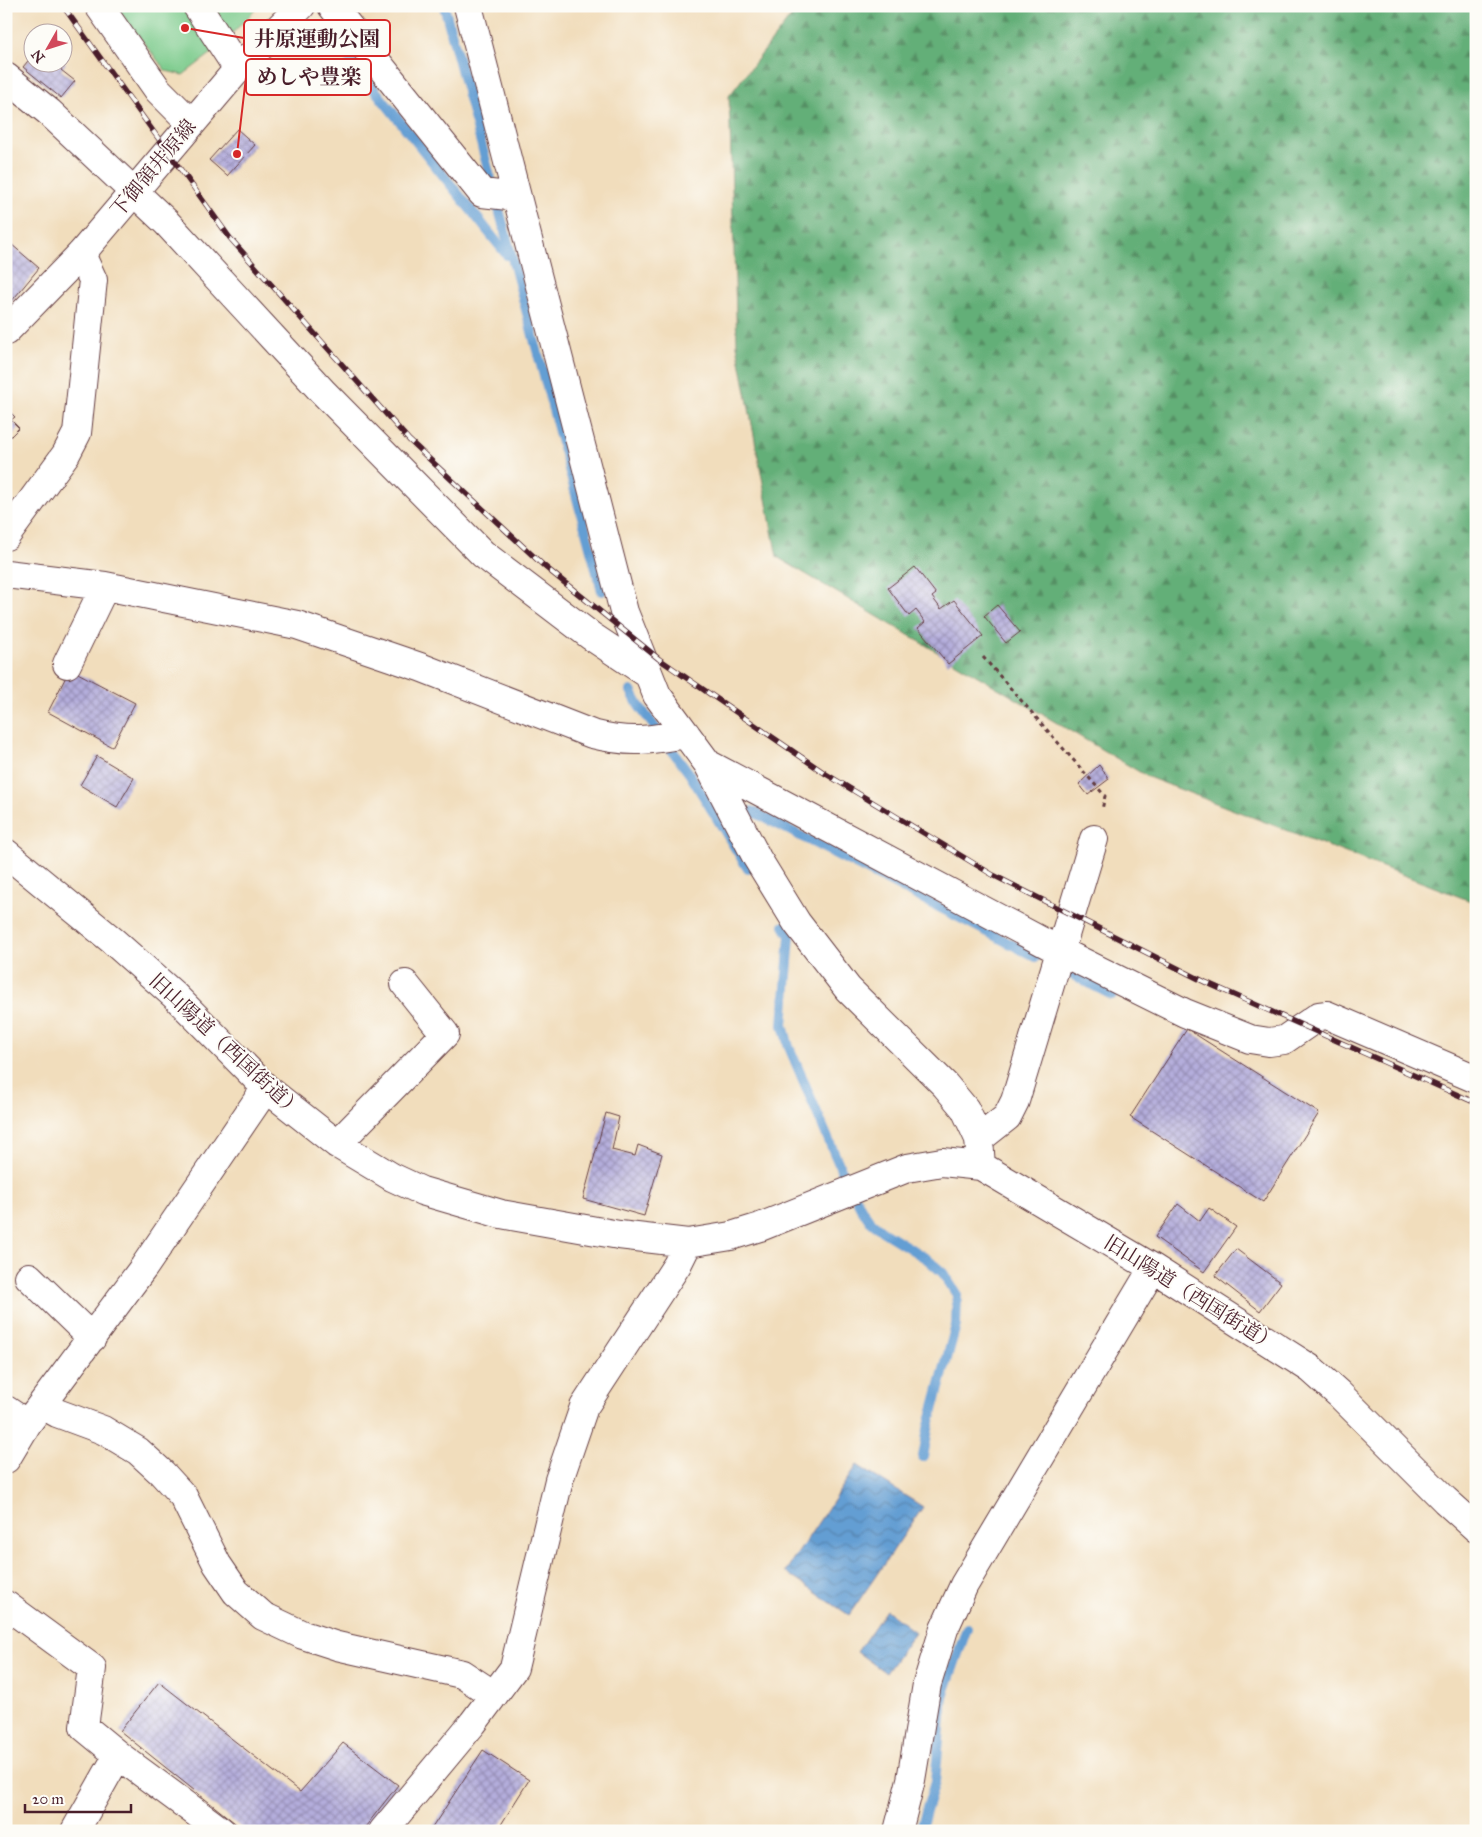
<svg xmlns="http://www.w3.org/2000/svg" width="1482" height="1837" viewBox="0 0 1482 1837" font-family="'IM FELL Great Primer','Noto Serif JP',serif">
  <defs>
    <pattern id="forest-firs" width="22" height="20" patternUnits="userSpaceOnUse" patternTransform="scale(1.25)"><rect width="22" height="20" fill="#64af78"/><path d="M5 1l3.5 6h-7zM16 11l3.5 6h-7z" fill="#548e63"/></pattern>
    <pattern id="water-waves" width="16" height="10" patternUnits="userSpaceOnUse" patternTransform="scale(1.25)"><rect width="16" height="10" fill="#639ed3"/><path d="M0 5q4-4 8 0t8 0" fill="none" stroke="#5480ab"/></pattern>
    <pattern id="building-cross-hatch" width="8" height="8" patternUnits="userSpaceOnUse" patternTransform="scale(1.25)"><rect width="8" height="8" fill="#b4addc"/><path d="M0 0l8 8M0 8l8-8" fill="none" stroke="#948cb3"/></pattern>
  </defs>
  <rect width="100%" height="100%" fill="#fdfcf7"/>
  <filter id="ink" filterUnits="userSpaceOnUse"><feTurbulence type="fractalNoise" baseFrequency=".02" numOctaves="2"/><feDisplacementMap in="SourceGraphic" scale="10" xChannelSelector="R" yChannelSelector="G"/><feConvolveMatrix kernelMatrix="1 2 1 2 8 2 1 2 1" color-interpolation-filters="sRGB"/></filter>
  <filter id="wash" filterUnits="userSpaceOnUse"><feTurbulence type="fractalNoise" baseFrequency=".0096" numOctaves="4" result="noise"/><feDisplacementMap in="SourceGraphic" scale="20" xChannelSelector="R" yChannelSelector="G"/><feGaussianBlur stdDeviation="1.12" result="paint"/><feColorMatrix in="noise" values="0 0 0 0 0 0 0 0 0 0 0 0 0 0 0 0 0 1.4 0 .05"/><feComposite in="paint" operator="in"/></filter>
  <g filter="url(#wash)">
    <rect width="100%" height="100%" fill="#f1ddbc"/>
    <path fill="#7bcb8c" stroke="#62755c" d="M115 6H259L216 50 183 75 166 71Z"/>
    <path fill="url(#forest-firs)" stroke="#576752" d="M799 6H1476V903L1148 777 777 557 737 345 729 96Z"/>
    <path fill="url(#water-waves)" stroke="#565e7f" d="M857 1465 923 1507 849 1615 785 1572Z
      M886 1610 915 1632 886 1673 857 1652Z"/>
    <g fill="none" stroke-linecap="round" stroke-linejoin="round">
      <path stroke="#639ed3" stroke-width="10" d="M444 6 602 591
        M326 29 507 255
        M631 691 639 706 689 773 748 869
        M752 811 1036 957
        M784 926 790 936 783 1025 789 1047 841 1169 861 1208 870 1221 882 1231 927 1259 943 1273 957 1295 956 1325 928 1429 923 1457
        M1069 973 1112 995
        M920 1831 935 1782 943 1696 967 1628"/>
    </g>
    <g id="blocks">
      <path fill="url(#building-cross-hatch)" d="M32 56V62H62V60L66 63 61 70 75 81 61 98 23 67Z
        M237 129 255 145 227 176 209 160Z
        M11 244 39 268 6 308V250Z
        M6 408 15 417 11 420 19 428 6 441Z
        M915 567 936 594 932 597 941 609 954 600 983 636 948 664 918 628 925 622 916 610 909 616 888 588Z
        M997 605 1020 632 1006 643 984 616Z
        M70 669 135 703 112 747 48 712Z
        M97 756 134 778 117 807 80 785Z
        M1099 765 1109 779 1088 795 1079 784Z
        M1187 1029 1319 1113 1263 1202 1130 1117Z
        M606 1113 619 1117 612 1150 635 1156 638 1145 662 1154 644 1216 583 1199Z
        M1178 1204 1200 1221 1209 1208 1236 1227 1204 1272 1155 1237Z
        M1236 1249 1281 1283 1260 1311 1215 1276Z
        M159 1682 300 1792 343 1743 398 1785 362 1831H245L120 1731Z
        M483 1750 529 1780 497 1831H430Z"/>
    </g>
  </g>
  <g filter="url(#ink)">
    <use href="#blocks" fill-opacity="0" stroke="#633c41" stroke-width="1"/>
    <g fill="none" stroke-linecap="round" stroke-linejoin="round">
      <defs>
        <path id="minor" d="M99 6 158 90 191 123
          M197 6 238 69
          M332 6 482 193 517 197 624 612 657 695 708 764 757 858 797 923 848 989 945 1085 965 1109 979 1139 981 1166
          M468 6 517 197
          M6 77 49 112 166 222 322 391 483 554 591 636 648 674
          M6 536 66 454 77 433 93 280 81 254
          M6 574 105 586 297 625 420 667 592 734C632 744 647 740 686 734
          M67 664 105 586
          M708 764 1060 951 1185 1013 1250 1039 1269 1042 1284 1040 1319 1016 1327 1015 1476 1079
          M6 853 113 941 174 995 266 1088 337 1144 392 1177 422 1191 501 1214 619 1235 688 1243 731 1236 760 1227 907 1168 942 1162 981 1166 1153 1268 1311 1369 1339 1394 1445 1500 1476 1528
          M979 1139 1007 1117 1015 1101 1094 839
          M337 1144 445 1034 405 984
          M29 1277 92 1338
          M42 1405 57 1413 103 1430 138 1451 162 1473 183 1496 217 1564 236 1592 263 1616 303 1635 337 1646 462 1674 494 1695
          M6 1410 27 1424 6 1459
          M27 1424 144 1267 266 1088
          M6 1605 92 1668 84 1727 118 1755 75 1831
          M118 1755 221 1831
          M383 1831 473 1723 514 1668 559 1480 584 1407 677 1265 688 1243
          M898 1831 911 1780 927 1684 944 1629 964 1585 1153 1268"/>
        <path id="major" d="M6 331 81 254 238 69 301 6"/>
      </defs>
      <use href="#minor" stroke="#633c41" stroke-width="30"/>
      <use href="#major" stroke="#633c41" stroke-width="30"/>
      <path stroke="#633c41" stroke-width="3" stroke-dasharray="4 4" stroke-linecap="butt" d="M983 657 1105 796 1102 810"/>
      <use href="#minor" stroke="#fff" stroke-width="28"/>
      <use href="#major" stroke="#fff" stroke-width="28"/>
      <defs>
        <path id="rail" d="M63 6 230 238 409 440 544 566 659 659 826 774 993 875 1205 982 1476 1103"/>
      </defs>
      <use href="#rail" stroke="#4a1f2b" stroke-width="5.5"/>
      <use href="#rail" stroke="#fdfcf7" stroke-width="4" stroke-dasharray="11" stroke-linecap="butt"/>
    </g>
  </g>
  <g text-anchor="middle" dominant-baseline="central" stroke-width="4" stroke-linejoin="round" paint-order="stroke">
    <g font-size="20" fill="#4a1f2b" stroke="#fdfcf7">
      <text transform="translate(153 168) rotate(-50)">下御領井原線</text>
      <text transform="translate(226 1045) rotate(43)">旧山陽道（西国街道）</text>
      <text transform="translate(1191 1293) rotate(32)">旧山陽道（西国街道）</text>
    </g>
  </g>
  <path fill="none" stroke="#d62828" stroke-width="2" d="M185 28L244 38M237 154L246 77"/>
  <g fill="#d62828" stroke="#fdfcf7" stroke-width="2">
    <circle cx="185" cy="28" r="5"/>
    <circle cx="237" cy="154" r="5"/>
  </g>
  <g fill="#fdfcf7" stroke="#d62828" stroke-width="2">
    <rect x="244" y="20" width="146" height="36" rx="5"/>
    <rect x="246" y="59" width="125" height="36" rx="5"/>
  </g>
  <g font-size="21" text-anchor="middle" font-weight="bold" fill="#4a1f2b">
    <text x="317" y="46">井原運動公園</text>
    <text x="309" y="84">めしや豊楽</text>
  </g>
  <rect width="1482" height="1837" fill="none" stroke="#fdfcf7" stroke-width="25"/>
  <g transform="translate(48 48) rotate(231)"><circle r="24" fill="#fdfcf7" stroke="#b5a4a5"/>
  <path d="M0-4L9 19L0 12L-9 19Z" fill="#d1495b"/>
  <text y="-8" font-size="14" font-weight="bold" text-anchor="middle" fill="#4a1f2b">N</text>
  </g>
  <path d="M25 1804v8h106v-8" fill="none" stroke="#4a1f2b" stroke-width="2.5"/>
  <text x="32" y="1804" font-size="15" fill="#4a1f2b" stroke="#fdfcf7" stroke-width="4" paint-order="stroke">20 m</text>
</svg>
